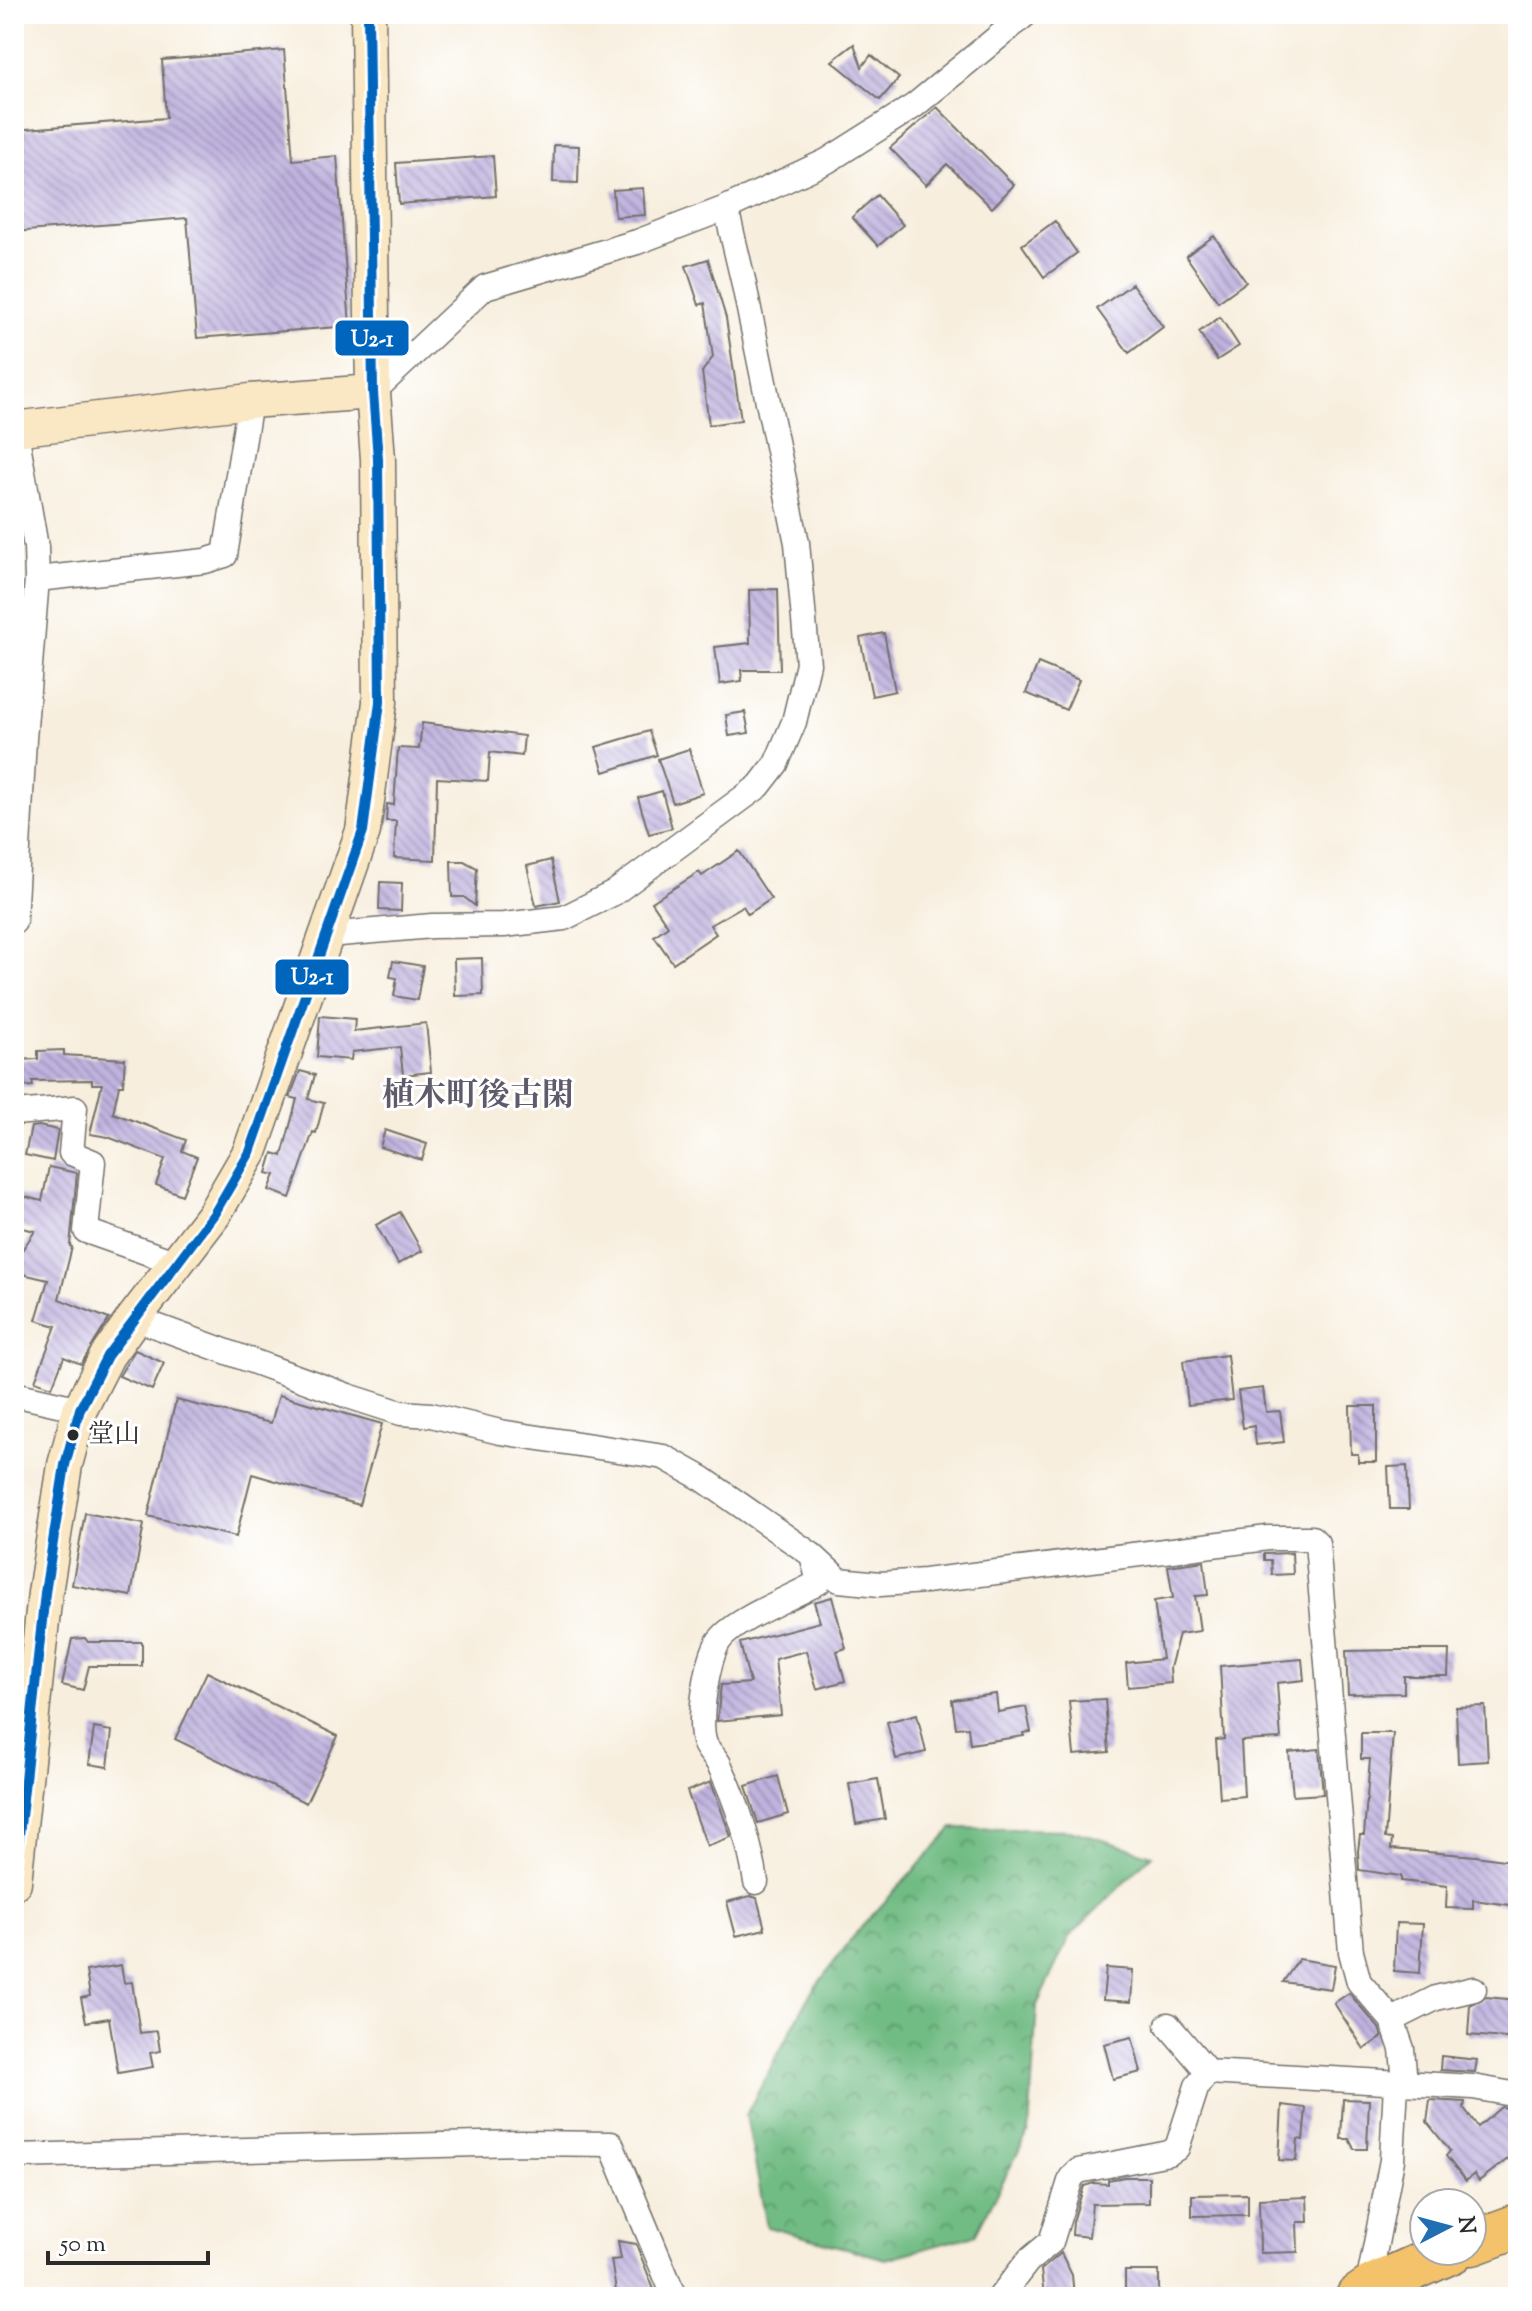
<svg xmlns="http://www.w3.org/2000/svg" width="1532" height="2311" viewBox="0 0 1532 2311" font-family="'Sorts Mill Goudy','Noto Serif JP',serif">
  <defs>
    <pattern id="forest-crowns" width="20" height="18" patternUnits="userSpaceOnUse" patternTransform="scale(2)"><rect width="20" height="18" fill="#71bc84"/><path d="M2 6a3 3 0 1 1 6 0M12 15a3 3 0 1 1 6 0" fill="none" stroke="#5d996c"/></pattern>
    <pattern id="building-back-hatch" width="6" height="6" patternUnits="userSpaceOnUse" patternTransform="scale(2)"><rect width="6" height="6" fill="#c0b3df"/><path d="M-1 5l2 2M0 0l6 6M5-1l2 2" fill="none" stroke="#9c92b5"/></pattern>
  </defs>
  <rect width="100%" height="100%" fill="#fff"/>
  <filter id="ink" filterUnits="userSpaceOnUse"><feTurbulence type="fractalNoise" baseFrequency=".0125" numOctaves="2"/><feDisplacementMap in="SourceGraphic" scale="16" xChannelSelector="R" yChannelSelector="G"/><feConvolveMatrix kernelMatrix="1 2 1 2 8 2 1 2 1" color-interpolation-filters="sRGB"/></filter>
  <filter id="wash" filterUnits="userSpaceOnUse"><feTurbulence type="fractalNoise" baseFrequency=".006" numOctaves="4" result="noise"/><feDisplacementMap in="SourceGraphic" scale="32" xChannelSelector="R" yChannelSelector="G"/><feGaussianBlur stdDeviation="1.8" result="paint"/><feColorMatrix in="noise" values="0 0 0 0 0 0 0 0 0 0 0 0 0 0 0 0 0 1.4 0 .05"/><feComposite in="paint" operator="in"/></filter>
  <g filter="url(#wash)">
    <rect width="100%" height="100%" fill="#f7eedd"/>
    <path fill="url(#forest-crowns)" stroke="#4e7458" stroke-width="2" d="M953 1828 1070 1830 1152 1855 1069 1937 1037 2005 1029 2131 975 2235 886 2259 767 2227 746 2115 810 1994 857 1932Z"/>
    <g id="blocks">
      <path fill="url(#building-back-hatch)" d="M854 44 862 67 871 55 899 78 880 100 832 61Z
        M284 50 293 160 337 156 350 326 197 338 187 218 14 232V130L166 118 162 60Z
        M937 107 1014 185 992 208 947 164 926 185 890 148Z
        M554 145 579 146 578 183 553 182Z
        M493 156 496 196 399 204 396 163Z
        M643 188 645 215 615 217 613 190Z
        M877 195 903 225 878 246 852 217Z
        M1055 221 1077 253 1044 277 1022 245Z
        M1214 236 1246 282 1218 302 1186 256Z
        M708 259 726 318 741 420 709 425 702 372 713 357 705 303 699 305 686 266Z
        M1132 284 1163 327 1129 353 1097 309Z
        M1220 317 1239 346 1217 360 1199 332Z
        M778 589 780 670H741L742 681 720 684 715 647 750 643 749 590Z
        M884 633 895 691 872 696 860 638Z
        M1038 663 1079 680 1066 710 1026 693Z
        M745 712 749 733 729 736 726 715Z
        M422 723 524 736 522 756 490 752 488 781 437 778 435 860 394 858 396 821H386L387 804 394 805 398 748 419 749Z
        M649 731 657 755 604 772 596 747Z
        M689 749 703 793 673 803 658 759Z
        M662 791 672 828 649 834 638 798Z
        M739 851 771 899 748 914 743 906 710 925 716 934 673 963 654 936 668 926 652 902 699 872 702 876Z
        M551 860 560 901 536 906 527 866Z
        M451 861H464L477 868 475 906 464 897H452Z
        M380 882 402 883 401 911 379 910Z
        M482 958 483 995 455 996 454 959Z
        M393 961 423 966 417 1000 394 996 397 978 390 977Z
        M320 1016 355 1019 354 1031 426 1023 431 1072 403 1075 400 1047 352 1052 351 1060 317 1057Z
        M64 1050V1055L125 1059 123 1085H119L113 1113 186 1140 182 1151 197 1157 182 1195 156 1185 165 1159 108 1137 90 1134 102 1084H92V1080L32 1081 33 1086 14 1087V1060L38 1059V1051Z
        M300 1071 315 1075 308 1099 324 1103 316 1133 313 1132 290 1198 269 1190 275 1175 267 1173 273 1153 282 1156 297 1099 290 1097Z
        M39 1126 58 1130 53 1161 25 1155 31 1127Z
        M385 1130 427 1144 422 1160 380 1147Z
        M49 1167 77 1173 70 1246 72 1247 59 1299 109 1319 81 1364 64 1357 52 1387 35 1381 56 1326 36 1320 48 1280 14 1272V1262L35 1231 14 1226V1194L42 1201Z
        M400 1212 422 1251 398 1264 376 1225Z
        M135 1350 164 1363 152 1390 119 1376Z
        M1227 1355 1232 1400 1188 1405 1183 1361Z
        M1263 1388 1266 1412 1280 1411 1284 1442 1256 1445 1254 1426 1243 1428 1238 1391Z
        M279 1395 382 1424 359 1505 252 1474 236 1537 148 1516 176 1400 271 1423Z
        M1350 1406H1376V1462H1358V1454H1351Z
        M1407 1466 1409 1509H1390L1388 1467Z
        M85 1513 144 1524 131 1596 72 1585Z
        M1292 1553 1293 1574 1272 1575 1271 1560H1264V1554Z
        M1204 1561 1208 1595 1195 1596 1200 1631 1179 1634 1170 1668 1171 1683 1128 1687 1126 1663 1162 1659 1154 1601 1173 1598 1168 1566Z
        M832 1597 846 1648 837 1651 845 1681 817 1689 806 1651 775 1659 781 1715 717 1721 721 1685 750 1683 740 1643 820 1622 814 1602Z
        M85 1638 88 1642H142V1666H89L83 1690 62 1685 72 1639Z
        M1403 1650H1449L1448 1676H1404V1693L1348 1694 1346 1651Z
        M1302 1659 1304 1680 1277 1683 1281 1739 1241 1741 1244 1796 1220 1798 1216 1740 1224 1739 1220 1666Z
        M207 1672 338 1736 306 1803 175 1739Z
        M996 1694 998 1712 1026 1707 1031 1732 1023 1733 1024 1736 970 1744 968 1727 956 1728 952 1700Z
        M1105 1699 1109 1752 1074 1755 1069 1701Z
        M1485 1706 1488 1761 1458 1763 1456 1707Z
        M917 1714 926 1752 896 1759 887 1722Z
        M94 1728 112 1731 108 1767 89 1764Z
        M1361 1733H1393L1385 1838 1392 1839 1391 1849 1476 1856 1518 1862V1906L1473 1900V1909L1446 1908 1447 1886 1401 1881V1876L1359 1870 1358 1851 1360 1835H1364L1370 1759H1361Z
        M1319 1749 1323 1794 1293 1796 1289 1752Z
        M778 1776 788 1814 758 1823 746 1786Z
        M878 1779 885 1819 856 1824 849 1784Z
        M711 1782 731 1837 707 1846 687 1791Z
        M750 1896 757 1898 765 1929 736 1936 727 1902Z
        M1396 1923 1423 1924 1420 1973 1394 1971Z
        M1299 1959 1335 1965 1331 1989 1283 1982Z
        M121 1965 124 1983 132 1982 140 2033 157 2031 160 2051 150 2053 153 2067 118 2073 109 2018 86 2022 81 1998 90 1996 86 1971Z
        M1106 1968 1133 1970 1131 2002 1103 2000Z
        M1349 1993 1379 2028 1382 2037 1364 2049 1334 2003Z
        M1486 1997 1518 2000V2039L1468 2035 1470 2005Z
        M1132 2037 1141 2072 1113 2079 1104 2044Z
        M1441 2056 1477 2060 1475 2072 1440 2070Z
        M1343 2099 1369 2100 1367 2149H1354L1349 2139H1341Z
        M1430 2100 1465 2102 1464 2108 1478 2127 1501 2107 1518 2110V2151L1479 2181 1474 2174 1466 2181 1446 2156 1450 2151 1427 2122Z
        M1282 2105 1306 2108 1303 2140 1298 2139 1296 2161 1279 2160Z
        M1125 2177H1149V2203L1092 2204 1089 2237 1072 2235 1073 2222 1084 2186 1094 2183 1108 2184V2180Z
        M1248 2194V2215L1192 2216V2195Z
        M1307 2197 1308 2222H1297L1298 2252 1260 2253 1259 2199Z
        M618 2241 636 2244 657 2297H617L611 2260 621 2259Z
        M1061 2253 1072 2275 1074 2297H1044L1041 2270Z
        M1125 2271H1159V2296H1125Z"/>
    </g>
  </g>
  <g filter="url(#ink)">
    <use href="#blocks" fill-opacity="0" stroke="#726f69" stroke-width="2"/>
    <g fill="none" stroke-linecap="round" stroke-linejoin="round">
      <defs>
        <path id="street" d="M373 392 485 287 637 242 726 208 827 161 914 106 1026 14
          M14 420 36 547 37 579 24 739 14 922
          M37 579 205 561 225 555 250 401
          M328 935 432 926 504 925 564 918 614 893 759 786 776 764 794 722 808 664 797 543 743 280 726 208
          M14 1113 75 1108 71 1153 93 1162 86 1231 177 1263
          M134 1318 348 1396 401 1413 431 1415 500 1432 664 1457 703 1479 812 1555 839 1580 880 1584 925 1581 1268 1538H1312L1317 1543 1351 1952 1359 1982 1392 2020
          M14 1394 80 1409
          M756 1882C750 1843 736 1800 719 1764 715 1757 708 1751 705 1744 697 1724 707 1659 719 1641 734 1619 794 1597 819 1582L812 1555
          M1168 2025 1208 2072 1473 2087 1518 2095
          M1405 2083 1402 2049 1392 2020 1436 1998 1474 1989
          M14 2156 522 2143 611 2144 670 2286 676 2297
          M1374 2286 1370 2275 1392 2160 1396 2084
          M1000 2297 1028 2261 1051 2242 1071 2178 1078 2171 1169 2153 1177 2148 1197 2086 1208 2072"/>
        <path id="secondary" d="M14 429 250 401 373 392
          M14 1882 45 1593 65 1465 80 1409 107 1356 134 1318 214 1214 250 1152 363 831 380 702 378 459 373 392 368 14"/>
        <path id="highway" d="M1472 2243 1518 2226
          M1358 2297 1374 2286 1452 2251"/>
      </defs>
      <use href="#street" stroke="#726f69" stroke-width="27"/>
      <use href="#secondary" stroke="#726f69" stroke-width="37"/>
      <use href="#highway" stroke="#726f69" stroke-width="47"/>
      <use href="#street" stroke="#fff" stroke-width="24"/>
      <use href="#secondary" stroke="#fae7c3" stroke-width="34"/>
      <use href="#highway" stroke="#f3c26a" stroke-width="44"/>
      <defs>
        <path id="bus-1" d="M14 1882 45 1593 65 1465 80 1409 107 1356 214 1214 250 1152 363 831 380 702 378 459 373 392 368 14"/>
      </defs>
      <use href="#bus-1" stroke="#fff" stroke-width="16"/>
      <use href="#bus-1" stroke="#0065bd" stroke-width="10"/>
    </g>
  </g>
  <circle fill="#2b2b2b" stroke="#fff" stroke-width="3" cx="73" cy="1435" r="7"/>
  <g text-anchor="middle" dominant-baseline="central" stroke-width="6" stroke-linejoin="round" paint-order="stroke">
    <g font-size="26" fill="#2b2b2b" stroke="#fff" text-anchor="start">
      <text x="88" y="1435">堂山</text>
    </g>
    <g font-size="32" font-weight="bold" fill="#5f5b6a" stroke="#fff">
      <text x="478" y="1097">植木町後古閑</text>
    </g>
  </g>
  <g stroke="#fff" stroke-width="3">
    <rect x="334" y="319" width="76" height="38" rx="8" fill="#0065bd"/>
    <rect x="274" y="958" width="76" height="38" rx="8" fill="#0065bd"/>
  </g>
  <g font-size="22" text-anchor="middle" font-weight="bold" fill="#fff">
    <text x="372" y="346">U2-1</text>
    <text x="312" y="984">U2-1</text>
  </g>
  <rect width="1532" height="2311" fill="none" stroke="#fff" stroke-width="48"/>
  <g transform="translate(1448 2227) rotate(84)"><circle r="38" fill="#ffffff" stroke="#aaaaaa" stroke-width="2"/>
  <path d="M0-6L14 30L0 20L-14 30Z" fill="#1f6fb2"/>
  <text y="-12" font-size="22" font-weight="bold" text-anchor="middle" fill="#2b2b2b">N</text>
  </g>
  <path d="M48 2251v12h160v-12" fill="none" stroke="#2b2b2b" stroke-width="4"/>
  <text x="60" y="2251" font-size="24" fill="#2b2b2b" stroke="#ffffff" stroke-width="6" paint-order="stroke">50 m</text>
</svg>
